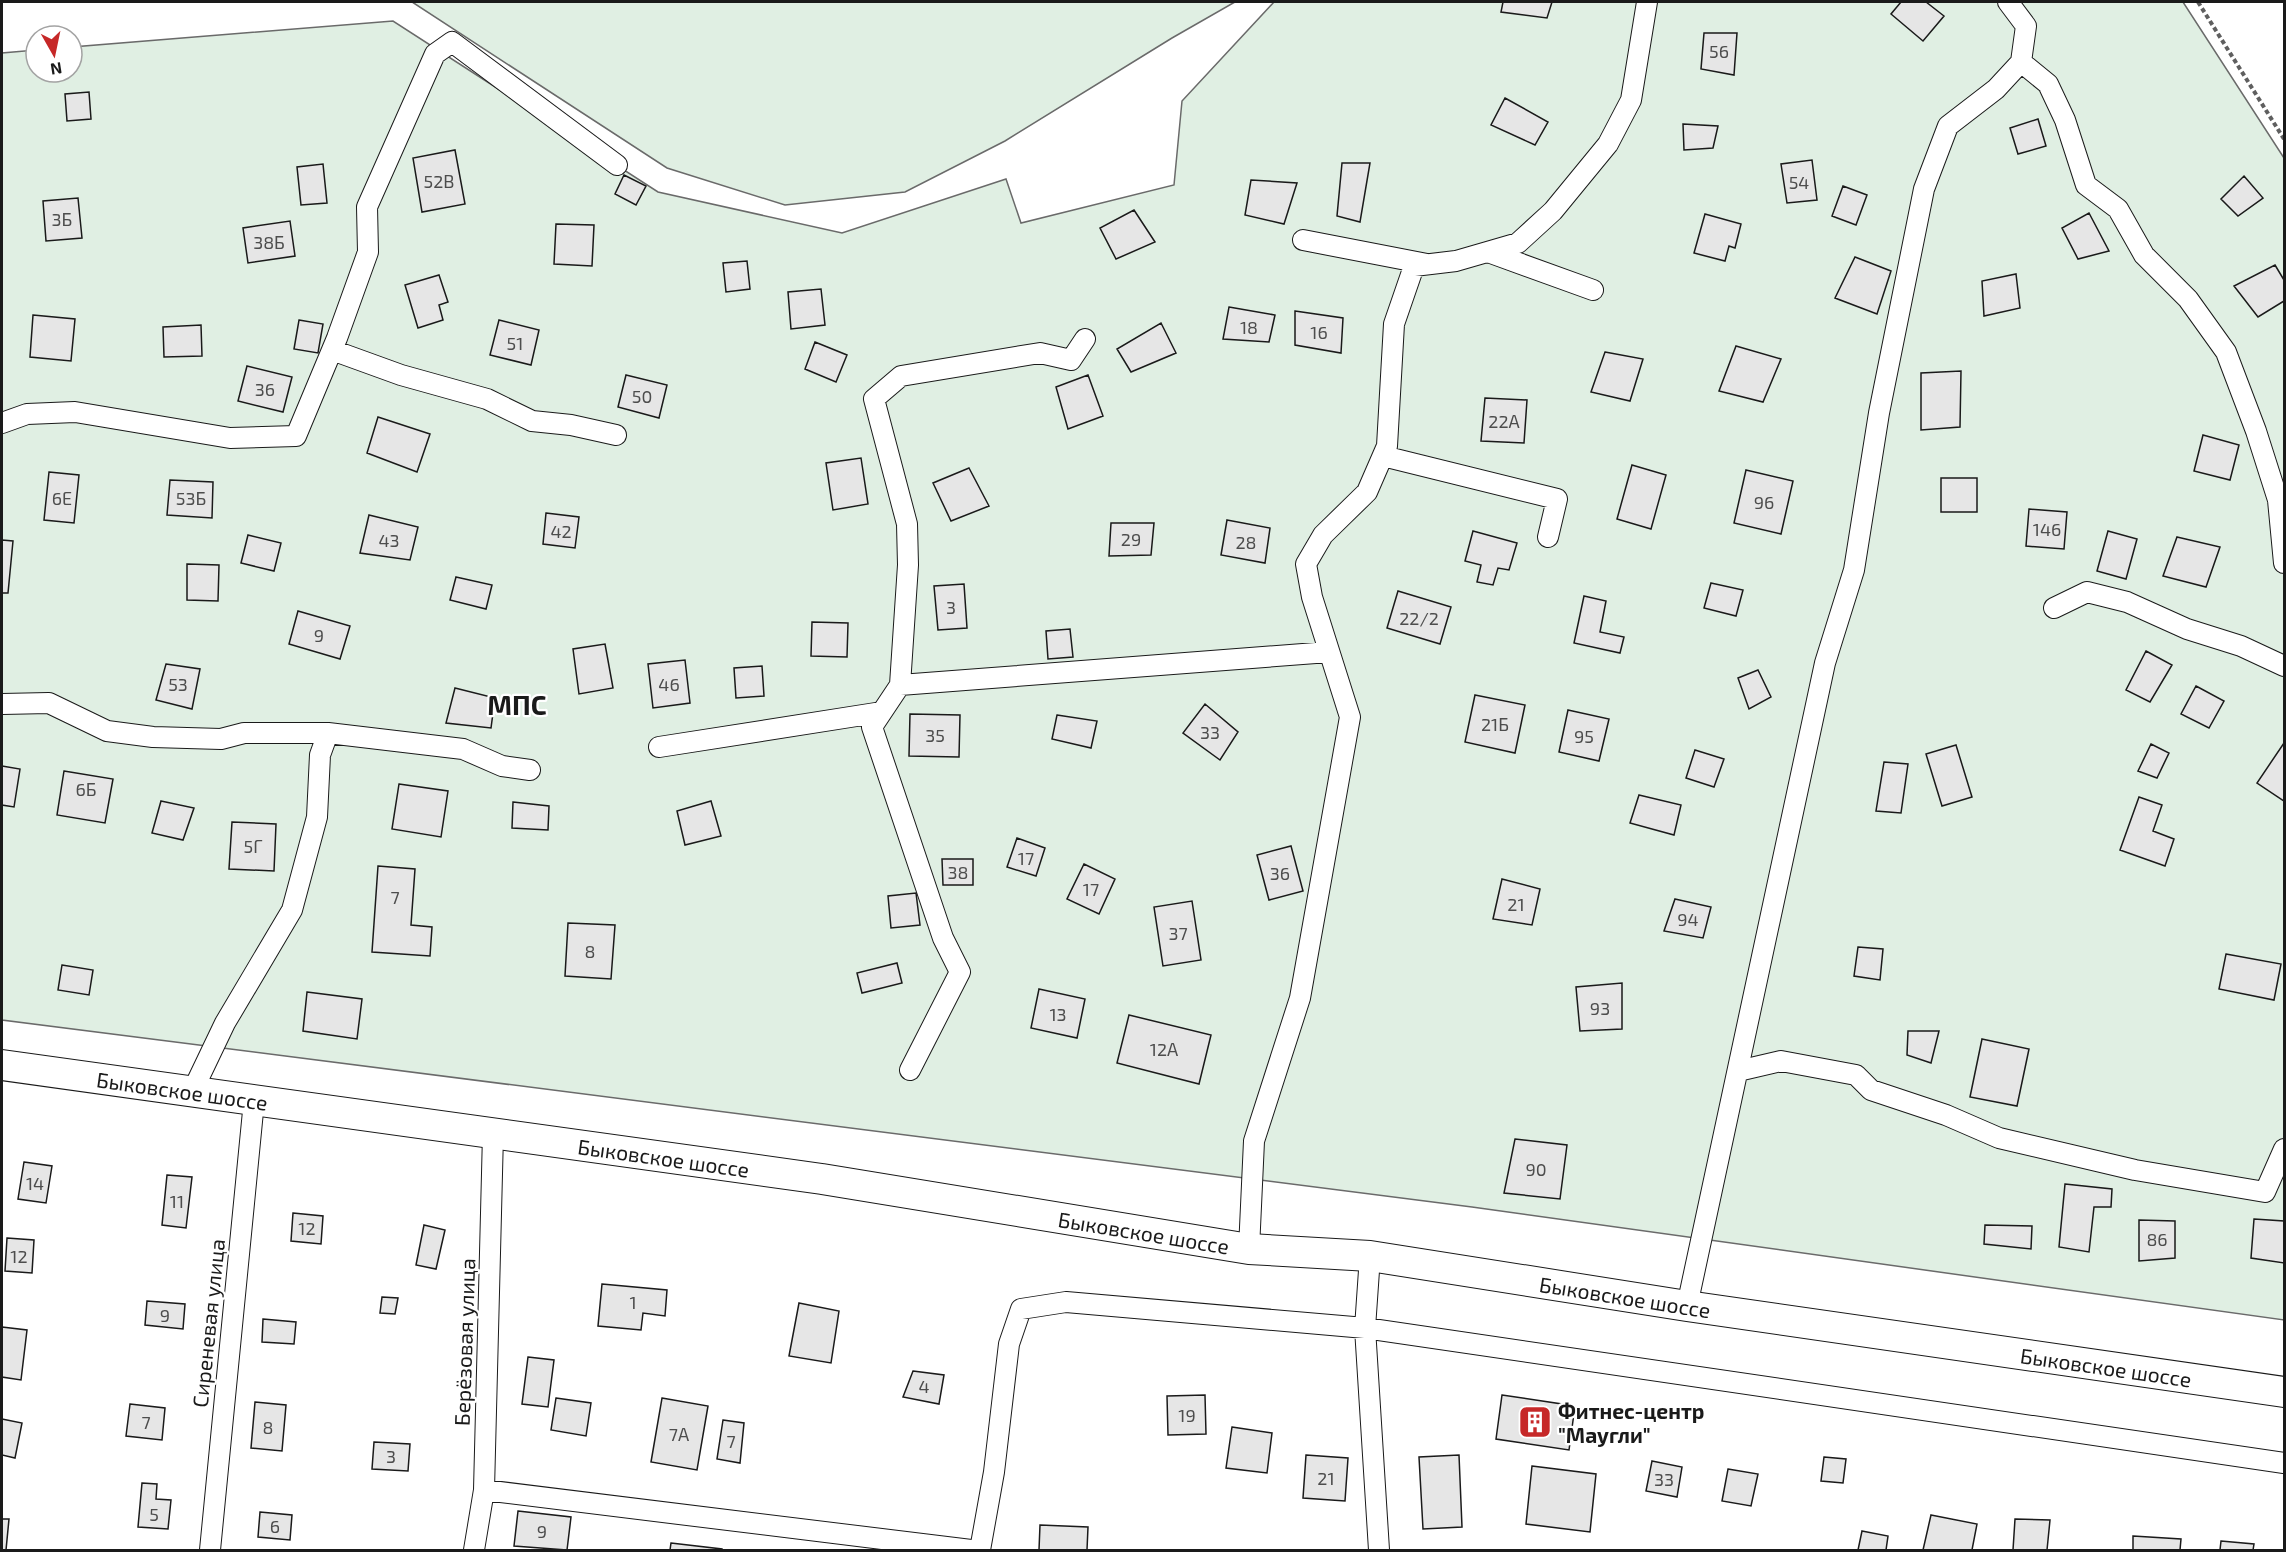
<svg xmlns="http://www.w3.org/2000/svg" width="2286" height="1552" viewBox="0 0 2286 1552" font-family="'Exo 2',sans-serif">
  <rect width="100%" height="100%" fill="#fff"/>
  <path fill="#e0efe3" stroke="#6a6a6a" stroke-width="1.5" d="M412 2H1235L1172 38 1005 141 905 192 785 205 667 168Z
    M1274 2H2183L2284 158V1320L1472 1207 2 1020V53L36 50V72H72V47L393 21 658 192 842 233 1006 179 1021 223 1174 185 1182 101Z"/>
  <path fill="#e6e6e6" stroke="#1a1a1a" stroke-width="1.5" d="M1503 2H1552L1547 18 1501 12Z
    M1901 2H1926L1944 16 1923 41 1891 14Z
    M1704 33H1737L1734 75 1701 69Z
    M89 92 91 119 67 121 65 94Z
    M1505 98 1548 122 1535 145 1491 125Z
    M2038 119 2046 146 2018 154 2010 128Z
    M1683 124 1718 126 1713 148 1684 150Z
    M455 150 465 204 422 212 413 158Z
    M1812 160 1817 200 1787 203 1781 164Z
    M1342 163H1370L1360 222 1337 216Z
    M323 164 327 203 301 205 297 167Z
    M624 175 646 186 636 205 615 194Z
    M2244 176 2263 198 2238 216 2221 199Z
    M1251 180 1297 183 1284 224 1245 215Z
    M1843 186 1867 195 1856 225 1832 216Z
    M78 198 82 238 46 241 43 201Z
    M1134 210 1155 242 1116 259 1100 228Z
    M2089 213 2109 251 2078 259 2062 228Z
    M1705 214 1741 224 1735 248 1729 246 1725 261 1694 253Z
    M290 221 295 256 248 263 243 228Z
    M556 224 594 225 592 266 554 264Z
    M1855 257 1891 271 1877 314 1835 298Z
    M747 261 750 289 726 292 723 263Z
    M2275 265 2284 280V301L2258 317 2234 286Z
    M2016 274 2020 308 1984 316 1982 281Z
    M439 275 448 302 439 305 443 320 418 328 405 285Z
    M821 289 825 325 791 329 788 292Z
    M1229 307 1275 315 1269 342 1223 339Z
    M1295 311 1343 318 1341 353 1295 345Z
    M33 315 75 319 71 361 30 357Z
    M299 320 323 324 318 353 294 349Z
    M499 320 539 330 531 365 490 355Z
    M1161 323 1176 353 1131 372 1117 349Z
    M201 325 202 356 164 357 163 327Z
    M815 342 847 355 836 382 805 369Z
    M1736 346 1781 359 1763 402 1719 391Z
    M1605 352 1643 359 1630 401 1591 392Z
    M247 366 292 377 283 412 238 401Z
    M1961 371 1960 427 1921 430V373Z
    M626 375 667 385 659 418 618 407Z
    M1088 375 1103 416 1068 429 1056 387Z
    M1485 398 1527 400 1524 443 1481 441Z
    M378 417 430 434 417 472 367 453Z
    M2203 435 2239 445 2230 480 2194 471Z
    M861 458 868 504 833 510 826 463Z
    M1632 465 1666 475 1651 529 1617 519Z
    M969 468 989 506 951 521 933 483Z
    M1746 470 1793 481 1781 534 1734 523Z
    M49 472 79 475 74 523 44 520Z
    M1941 478H1977V512H1941Z
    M170 480 213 482 212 518 167 515Z
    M2029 509 2067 512 2064 549 2026 546Z
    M546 513 579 517 575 548 543 544Z
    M369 515 418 527 410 560 360 553Z
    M1227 520 1270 528 1265 563 1221 555Z
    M1111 523H1154L1151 555 1109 556Z
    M1473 531 1517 543 1509 570 1498 568 1493 585 1477 582 1481 565 1465 561Z
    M2108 531 2137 539 2126 579 2097 571Z
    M248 535 281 543 274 571 241 563Z
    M2177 537 2220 547 2206 587 2163 576Z
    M2 540 13 541 8 593H2Z
    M187 564 219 565 218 601 187 600Z
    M456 577 492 585 486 609 450 600Z
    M1711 583 1743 590 1736 616 1704 608Z
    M964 584 967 628 938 630 934 586Z
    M1398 591 1451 607 1440 644 1387 628Z
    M1584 596 1606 601 1600 632 1624 637 1620 653 1574 643Z
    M298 611 350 626 340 659 289 644Z
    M812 622 848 623 847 657 811 656Z
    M1070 629 1073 657 1048 659 1046 631Z
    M605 644 613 688 579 694 573 649Z
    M2146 651 2172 665 2150 702 2126 690Z
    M685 660 690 703 653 708 648 664Z
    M166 664 200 669 192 709 156 700Z
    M762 666 764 696 736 698 734 668Z
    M1758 670 1771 697 1749 709 1738 678Z
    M2196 686 2224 701 2209 728 2181 714Z
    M455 688 495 698 491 728 446 723Z
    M1475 695 1525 705 1515 753 1465 742Z
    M1205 704 1238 732 1220 760 1183 733Z
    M1568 710 1609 719 1599 761 1559 752Z
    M910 714 960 715 959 757 909 756Z
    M1057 715 1097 721 1091 748 1052 739Z
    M2284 743V801L2257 783Z
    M2151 744 2169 753 2157 778 2138 771Z
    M1956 745 1972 797 1942 806 1926 754Z
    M1695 750 1724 759 1714 787 1686 778Z
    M1884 762 1908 764 1901 813 1876 811Z
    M2 766 20 769 14 807 2 805Z
    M64 771 113 779 105 823 57 815Z
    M399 784 448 791 441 837 392 829Z
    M1639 795 1681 805 1674 835 1630 823Z
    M2139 797 2162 805 2153 831 2174 839 2165 866 2120 850Z
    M161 801 194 808 183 840 152 833Z
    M711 801 721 836 685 845 677 811Z
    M513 802 549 806 548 830 512 828Z
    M232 822 276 824 274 871 229 869Z
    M1017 838 1045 848 1036 876 1007 867Z
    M1291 846 1303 891 1269 900 1257 855Z
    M942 859H973V885H943Z
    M1084 864 1115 879 1099 914 1067 899Z
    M378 866 415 869 411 925 432 927 430 956 372 952Z
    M1502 879 1540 889 1532 925 1493 919Z
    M916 893 920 925 891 928 888 896Z
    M1675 899 1711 907 1703 938 1664 931Z
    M1192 901 1201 960 1163 966 1154 907Z
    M568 923 615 925 611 979 565 976Z
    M1858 947 1883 949 1880 980 1854 976Z
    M2226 954 2281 964 2274 1000 2219 989Z
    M897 963 902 983 862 993 857 973Z
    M62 965 93 970 89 995 58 990Z
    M1622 983V1029L1580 1031 1576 987Z
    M1039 989 1085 999 1077 1038 1031 1028Z
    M307 992 362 999 357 1039 303 1031Z
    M1129 1015 1211 1035 1199 1084 1117 1063Z
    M1908 1031H1939L1931 1063 1907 1055Z
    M1982 1039 2029 1049 2017 1106 1970 1097Z
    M1515 1139 1567 1145 1560 1199 1504 1193Z
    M24 1162 52 1166 46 1203 18 1199Z
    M167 1175 192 1177 186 1228 162 1225Z
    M2065 1184 2112 1189 2111 1207H2094L2089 1252 2059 1247Z
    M293 1213 323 1216 321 1244 291 1241Z
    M2254 1219 2284 1221V1263L2251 1258Z
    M2139 1220 2175 1221V1258L2139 1261Z
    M424 1225 445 1230 436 1269 416 1265Z
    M1985 1225 2032 1226 2031 1249 1984 1244Z
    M7 1238 34 1240 32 1273 5 1271Z
    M602 1284 667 1290 665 1316 643 1313 641 1330 598 1326Z
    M382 1297 398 1298 395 1314 380 1313Z
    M147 1301 185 1304 183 1329 145 1325Z
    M799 1303 839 1311 831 1363 789 1356Z
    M263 1319 296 1322 294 1344 262 1342Z
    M2 1327 27 1330 21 1380 2 1377Z
    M528 1357 554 1360 548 1407 522 1404Z
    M913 1371 944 1375 939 1404 903 1397Z
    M1205 1395 1206 1434 1168 1435 1167 1396Z
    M1502 1395 1575 1406 1569 1450 1496 1439Z
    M556 1398 591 1403 586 1436 551 1430Z
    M662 1398 708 1406 697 1470 651 1462Z
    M255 1402 286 1405 282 1451 251 1448Z
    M130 1404 165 1408 162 1440 126 1436Z
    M2 1419 22 1423 15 1458 2 1455Z
    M723 1420 744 1423 740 1463 717 1459Z
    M1232 1427 1272 1433 1267 1473 1226 1468Z
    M374 1442 410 1444 408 1471 372 1469Z
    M1306 1455 1348 1458 1345 1501 1303 1498Z
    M1459 1455 1462 1527 1423 1529 1419 1457Z
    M1824 1457 1846 1459 1843 1483 1821 1481Z
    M1652 1461 1682 1467 1677 1497 1646 1491Z
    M1532 1466 1596 1474 1590 1532 1526 1524Z
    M1728 1469 1758 1474 1751 1506 1722 1501Z
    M142 1483 157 1484 156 1499 171 1500 168 1529 138 1527Z
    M518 1511 571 1517 567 1550 514 1546Z
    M260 1512 292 1515 290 1540 258 1537Z
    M1931 1515 1977 1524 1972 1550H1923Z
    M2 1519H9L6 1550H2Z
    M2015 1519 2050 1520 2047 1550H2013Z
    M1040 1525 1088 1527 1087 1550H1039Z
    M1862 1531 1888 1536 1886 1550H1858Z
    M2133 1536 2181 1539 2180 1550H2133Z
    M2221 1541 2254 1544 2253 1550H2220Z
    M671 1543 722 1549V1550H670Z"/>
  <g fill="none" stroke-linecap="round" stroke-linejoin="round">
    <defs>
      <path id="minor" d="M2008 2 2026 26 2021 62 2048 84 2065 120 2086 185 2118 209 2144 255 2188 299 2226 352 2256 431 2278 500 2284 563
        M1303 240 1427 264
        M1488 252 1593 290
        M332 350 401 375 487 399 532 421 571 425 616 435
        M2 423 27 414 75 412 230 438 296 436 337 338 368 252 367 207 435 54 452 42 617 165
        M1383 456 1557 499 1548 537
        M2054 608 2087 592 2127 602 2187 629 2241 646 2284 666
        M900 685 908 565 907 524 874 399 901 376 1040 353 1071 360 1085 339
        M2 704 49 703 107 731 153 737 221 739 244 733H328L463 749 502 766 530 770
        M659 747 882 712
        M910 1070 960 972 943 938 872 727 900 685 1329 652
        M1738 1071 1781 1061 1856 1075 1871 1090 1946 1115 1999 1138 2135 1170 2265 1192 2284 1149
        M192 1092 225 1023 292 910 317 817 320 755 328 733
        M1249 1249 1254 1141 1300 998 1350 717 1312 597 1306 564 1323 535 1367 492 1387 446 1394 324 1414 266 1456 261 1518 243 1553 211 1608 144 1631 100 1647 2
        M1370 1256 1365 1328 1379 1550
        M1687 1306 1825 663 1854 570 1879 413 1924 189 1948 126 1996 89 2021 62
        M484 1490 971 1550
        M210 1550 254 1101
        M474 1550 484 1490 493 1134
        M980 1550 994 1472 1009 1344 1021 1309 1066 1302 1365 1328 2284 1463"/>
      <g id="primary">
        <path id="s1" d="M2 1065 822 1179 1249 1249 1370 1256 1687 1306 2284 1392"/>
      </g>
    </defs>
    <use href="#minor" stroke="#1a1a1a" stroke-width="22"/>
    <use href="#primary" stroke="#1a1a1a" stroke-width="32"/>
    <path stroke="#5f5f5f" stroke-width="4" stroke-dasharray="4.5 3" stroke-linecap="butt" d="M2198 2 2284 139"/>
    <use href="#minor" stroke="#fff" stroke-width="20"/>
    <use href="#primary" stroke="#fff" stroke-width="30"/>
  </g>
  <defs>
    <symbol id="building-square" viewBox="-11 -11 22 22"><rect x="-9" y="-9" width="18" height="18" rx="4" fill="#c62828" stroke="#fff"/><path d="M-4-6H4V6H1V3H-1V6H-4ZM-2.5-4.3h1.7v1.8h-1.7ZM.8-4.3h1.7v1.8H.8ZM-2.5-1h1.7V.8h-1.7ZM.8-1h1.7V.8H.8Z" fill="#fff"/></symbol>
  </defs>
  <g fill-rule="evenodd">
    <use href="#building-square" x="1516" y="1403" width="38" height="38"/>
  </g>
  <g text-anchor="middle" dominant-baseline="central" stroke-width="4.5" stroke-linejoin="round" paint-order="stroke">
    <g font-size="18" fill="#4d4d4d">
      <text x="1719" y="51">56</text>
      <text x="439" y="181">52В</text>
      <text x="1799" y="182">54</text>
      <text x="62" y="219">3Б</text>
      <text x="269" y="242">38Б</text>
      <text x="1249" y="327">18</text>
      <text x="1319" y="332">16</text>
      <text x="515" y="343">51</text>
      <text x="265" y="389">36</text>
      <text x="642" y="396">50</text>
      <text x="1504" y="421">22А</text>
      <text x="62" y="498">6Е</text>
      <text x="191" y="498">53Б</text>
      <text x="1764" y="502">96</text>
      <text x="2047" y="529">146</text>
      <text x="561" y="531">42</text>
      <text x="1131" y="539">29</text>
      <text x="389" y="540">43</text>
      <text x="1246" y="542">28</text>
      <text x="951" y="607">3</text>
      <text x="1419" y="618">22/2</text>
      <text x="319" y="635">9</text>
      <text x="178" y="684">53</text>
      <text x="669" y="684">46</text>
      <text x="1495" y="724">21Б</text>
      <text x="1210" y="732">33</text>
      <text x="935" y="735">35</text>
      <text x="1584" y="736">95</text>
      <text x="86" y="789">6Б</text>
      <text x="253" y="846">5Г</text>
      <text x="1026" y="858">17</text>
      <text x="958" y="872">38</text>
      <text x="1280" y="873">36</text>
      <text x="1091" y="889">17</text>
      <text x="395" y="897">7</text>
      <text x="1516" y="904">21</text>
      <text x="1688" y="919">94</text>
      <text x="1178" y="933">37</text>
      <text x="590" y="951">8</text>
      <text x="1600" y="1008">93</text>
      <text x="1058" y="1014">13</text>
      <text x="1164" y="1049">12А</text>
      <text x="1536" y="1169">90</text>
      <text x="35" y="1183">14</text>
      <text x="177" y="1201">11</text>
      <text x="307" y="1228">12</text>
      <text x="2157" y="1239">86</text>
      <text x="19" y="1256">12</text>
      <text x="633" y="1302">1</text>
      <text x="165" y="1315">9</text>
      <text x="924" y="1386">4</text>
      <text x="1187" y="1415">19</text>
      <text x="146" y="1422">7</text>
      <text x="268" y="1427">8</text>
      <text x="679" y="1434">7А</text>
      <text x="731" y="1441">7</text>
      <text x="391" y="1456">3</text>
      <text x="1326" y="1478">21</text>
      <text x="1664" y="1479">33</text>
      <text x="154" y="1514">5</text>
      <text x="275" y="1526">6</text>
      <text x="542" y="1531">9</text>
    </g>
    <g font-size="21" fill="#1a1a1a" stroke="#fff">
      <text stroke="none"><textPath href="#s1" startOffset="182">Быковское шоссе</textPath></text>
      <text stroke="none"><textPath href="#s1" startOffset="668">Быковское шоссе</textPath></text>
      <text stroke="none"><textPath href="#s1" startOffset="1154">Быковское шоссе</textPath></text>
      <text stroke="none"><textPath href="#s1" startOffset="1640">Быковское шоссе</textPath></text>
      <text transform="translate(208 1323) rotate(-84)">Сиреневая улица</text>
      <text transform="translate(464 1342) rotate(-88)">Берёзовая улица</text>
      <text stroke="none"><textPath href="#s1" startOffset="2126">Быковское шоссе</textPath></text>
    </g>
    <g font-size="21" font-weight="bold" fill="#1a1a1a" stroke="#fff" text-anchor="start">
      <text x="1558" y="1410">Фитнес-центр<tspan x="1558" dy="24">"Маугли"</tspan></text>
    </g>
    <g font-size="27" font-weight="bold" fill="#1a1a1a" stroke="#fff">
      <text x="517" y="704">МПС</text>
    </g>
  </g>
  <rect width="2286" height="1552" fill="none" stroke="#1a1a1a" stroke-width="6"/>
  <g transform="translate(54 54) rotate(171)"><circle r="28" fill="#ffffff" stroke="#a3a3a3" stroke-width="1.5"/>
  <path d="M0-4.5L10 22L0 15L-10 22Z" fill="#c62828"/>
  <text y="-9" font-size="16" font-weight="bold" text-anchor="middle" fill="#1a1a1a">N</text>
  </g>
</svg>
